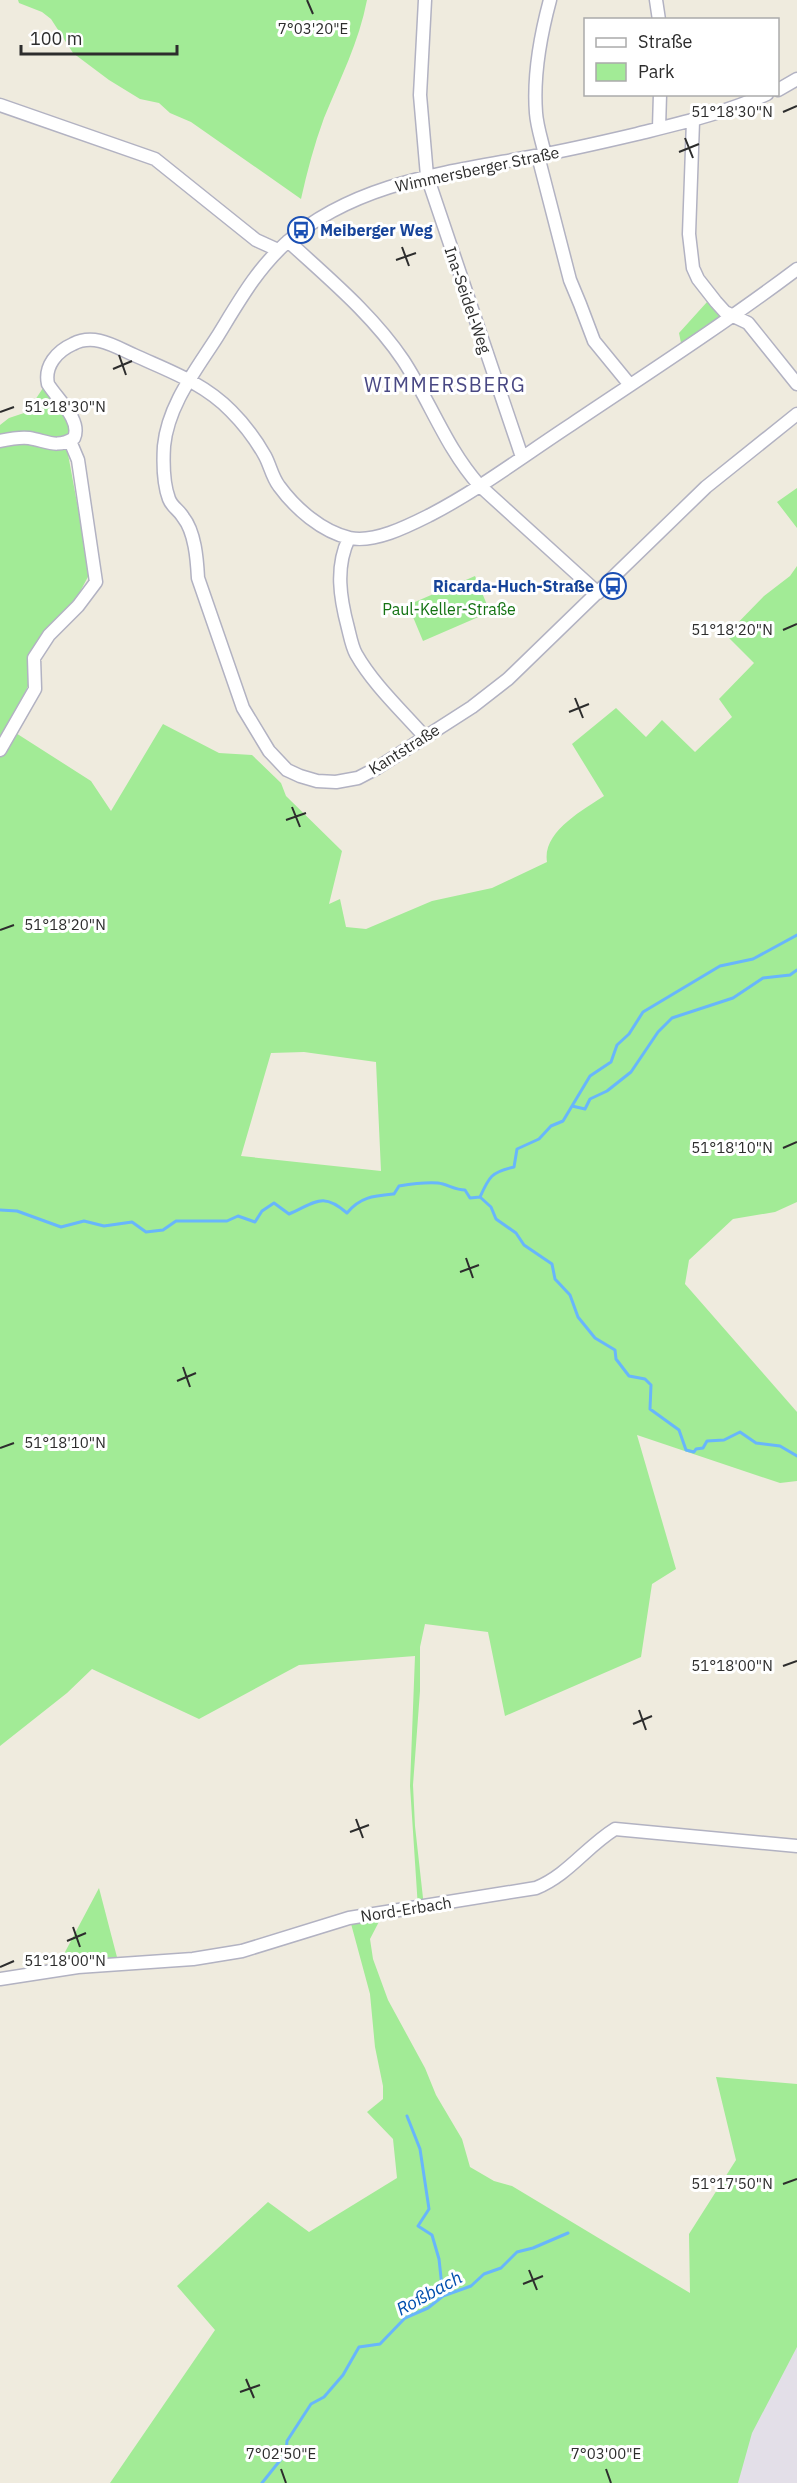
<svg xmlns="http://www.w3.org/2000/svg" width="797" height="2483" viewBox="0 0 797 2483" font-family="'IBM Plex Sans',sans-serif">
  <rect width="100%" height="100%" fill="#efebde"/>
  <path fill="#e3dfe8" d="M797 2347V2483H738L749 2434Z"/>
  <path fill="#a2eb96" fill-rule="evenodd" d="M18 0H367C359 42 340 79 324 118 314 145 307 172 301 199L191 122 170 113 159 103 140 99 109 80 73 53 51 19 42 12 19 3Z
    M707 302 721 318 681 343 679 333Z
    M43 388 72 425 71 435 65 438 90 573 74 603 31 656 28 686 8 728 91 781 111 811 163 724 219 753 252 755 281 783 286 796 342 851 329 904 340 899 346 927 366 929 432 901 492 888 547 862C542 832 583 810 604 796L572 744 616 708 646 737 662 720 695 752 732 717 719 699 754 663 726 635 764 596 790 576 797 566V1202L775 1212 733 1219 689 1260 685 1284 797 1412V1481L780 1483 637 1435 676 1569 652 1584 641 1657 505 1716 488 1632 425 1624 420 1647V1691L413 1785 415 1826 424 1907 418 1908 410 1786 415 1656 299 1665 199 1719 92 1669 67 1693 0 1746V425L9 418 27 412ZM304 1052 376 1062 381 1171 241 1156 271 1053Z
    M797 488V528L777 502Z
    M475 576 490 612 423 641 408 605Z
    M99 1888 118 1961 56 1969Z
    M384 1912 370 1939 373 1959 388 2000 425 2068 436 2095 462 2139 470 2167 494 2181 512 2186 690 2293 689 2234 736 2160 716 2077 797 2084V2347L752 2433 738 2483H110L215 2330 177 2286 268 2202 309 2232 397 2178 393 2139 367 2112 383 2099V2086L375 2047 370 1994 350 1920Z"/>
  <g fill="none" stroke-linecap="round" stroke-linejoin="round">
    <path stroke="#68b6fb" stroke-width="3" d="M572 1106 585 1109 590 1099 607 1091 631 1072 658 1032 672 1018 733 998 763 978 790 975 797 970
      M480 1197 491 1207 496 1219 516 1233 524 1245 552 1264 555 1279 570 1295 578 1317 595 1338 615 1350 616 1359 629 1376 645 1379 651 1385 650 1409 679 1430 686 1450 694 1452 696 1449 703 1448 707 1441 724 1440 740 1432 756 1443 780 1446 797 1456
      M480 1197C489 1177 491 1172 514 1167L517 1149 539 1139 551 1126 563 1121 590 1076 611 1062 617 1045 629 1034 643 1012 720 966 753 959 797 935
      M0 1210 17 1211 61 1227 84 1221 104 1226 132 1222 146 1232 163 1230 176 1221H227L238 1216 255 1222 262 1211 274 1203 289 1214C315 1203 322 1191 347 1213 360 1197 373 1196 394 1194L399 1186C411 1184 425 1182 438 1183 447 1184 455 1190 465 1190L470 1198 480 1197
      M407 2116 420 2149 429 2209 418 2226 432 2235 439 2259 443 2296
      M262 2483 286 2453 287 2441 311 2404 324 2397 343 2375 359 2347 380 2344 405 2318 428 2308 443 2296 471 2286 484 2274 501 2268 517 2252 533 2248 568 2233"/>
    <defs>
      <path id="minor" d="M425 0 420 95 427 176 522 457
        M656 0 659 20
        M778 90 797 79
        M767 94C725 113 681 123 637 134 603 142 569 150 535 156 450 172 355 182 286 243 256 270 238 303 217 337 196 370 168 405 164 446 163 463 163 483 169 499 172 507 179 510 183 517 195 532 197 559 198 578L243 708 269 751 287 770 300 776 317 781 336 782 358 778 377 768 472 707 508 679 706 487 797 414
        M0 105 155 159 256 240 278 250
        M693 121 689 234 693 268 698 279 716 302 725 312 748 323 797 384
        M659 128 660 94
        M545 155C542 141 537 127 536 113 533 74 540 37 550 0
        M538 156 570 280 580 304 594 341 630 385
        M288 241C328 278 372 314 403 360 430 401 446 448 479 485L598 593
        M0 441C9 439 20 437 29 438 47 441 57 449 74 438 82 420 57 399 48 384 44 366 57 351 73 344 94 333 114 346 134 355 169 371 204 383 231 411 244 424 256 440 265 456 270 465 272 477 279 486 295 508 322 532 350 538 375 543 408 526 430 515 480 489 526 454 572 424 648 373 724 324 797 269
        M349 538C335 567 340 598 348 628 350 636 352 647 356 654 373 684 401 710 424 736
        M0 750 35 689 34 658 49 635 78 606 96 582 78 460 70 441
        M0 1979 78 1967 193 1959 242 1951 349 1918 536 1888C568 1875 586 1847 615 1829L797 1846"/>
    </defs>
    <use href="#minor" stroke="#b2b2c2" stroke-width="15"/>
    <use href="#minor" stroke="#fff" stroke-width="12"/>
  </g>
  <path fill="none" stroke="#2d2d2d" stroke-width="2" d="M307 0 313 14M783 112 797 106M685 138 693 158M679 152 699 144M402 247 409 266M396 260 416 253M119 355 126 375M113 369 132 361M0 412 14 407M783 630 797 624M575 698 583 718M569 712 589 704M292 807 300 827M286 820 306 813M0 930 14 925M783 1148 797 1142M466 1258 473 1278M460 1272 479 1265M183 1367 190 1387M177 1381 196 1373M0 1448 14 1443M783 1666 797 1661M639 1710 646 1730M633 1724 652 1716M356 1819 363 1838M350 1832 369 1825M73 1927 80 1947M67 1941 86 1933M0 1967 14 1961M783 2184 797 2179M529 2270 537 2290M523 2284 543 2276M246 2379 254 2398M240 2392 260 2385M281 2469 286 2483M606 2469 611 2483"/>
  <defs>
    <symbol id="bus-ring" viewBox="-11 -11 22 22"><circle r="9.5" fill="#fff" stroke="#1a4fb4" stroke-width="1.5"/><path d="M-5-6H5V4H4V6H2V4H-2V6H-4V4H-5ZM-3.5-4V0h7V-4ZM-3.5 1.2v1.5H-2V1.2ZM2 1.2v1.5H3.5V1.2Z" fill="#1a4fb4"/></symbol>
  </defs>
  <g fill-rule="evenodd">
    <use href="#bus-ring" x="286" y="215" width="30" height="30"/>
    <use href="#bus-ring" x="598" y="571" width="30" height="30"/>
  </g>
  <g text-anchor="middle" dominant-baseline="central" stroke-width="6" stroke-linejoin="round" paint-order="stroke">
    <g font-size="16" fill="#2d2d2d" stroke="#fff">
      <text transform="translate(477 169) rotate(-12)">Wimmersberger Straße</text>
      <text transform="translate(468 300) rotate(71)">Ina-Seidel-Weg</text>
      <text transform="translate(404 749) rotate(-32)">Kantstraße</text>
      <text transform="translate(406 1909) rotate(-9)">Nord-Erbach</text>
    </g>
    <g font-size="16" font-weight="bold" fill="#164399" stroke="#fff" text-anchor="start">
      <text x="320" y="230">Meiberger Weg</text>
      <text x="594" y="586" text-anchor="end">Ricarda-Huch-Straße</text>
    </g>
    <g font-size="16" fill="#147313" stroke="#fff">
      <text x="449" y="609">Paul-Keller-Straße</text>
    </g>
    <g font-size="18" font-style="italic" fill="#004fae" stroke="#fff">
      <text transform="translate(429 2293) rotate(-29)">Roßbach</text>
    </g>
    <g font-size="20" letter-spacing="1.5" fill="#494883" stroke="#fff">
      <text x="445" y="384">WIMMERSBERG</text>
    </g>
  </g>
  <g font-size="15" text-anchor="middle" fill="#2d2d2d" stroke="#fff" stroke-width="6" stroke-linejoin="round" paint-order="stroke">
    <text x="313" y="34">7°03'20"E</text>
    <text x="732" y="117">51°18'30"N</text>
    <text x="65" y="412">51°18'30"N</text>
    <text x="732" y="635">51°18'20"N</text>
    <text x="65" y="930">51°18'20"N</text>
    <text x="732" y="1153">51°18'10"N</text>
    <text x="65" y="1448">51°18'10"N</text>
    <text x="732" y="1671">51°18'00"N</text>
    <text x="65" y="1966">51°18'00"N</text>
    <text x="732" y="2189">51°17'50"N</text>
    <text x="281" y="2459">7°02'50"E</text>
    <text x="606" y="2459">7°03'00"E</text>
  </g>
  <rect x="584" y="18" width="195" height="78" fill="#ffffff" stroke="#ababab" stroke-width="1.5"/>
  <rect x="596" y="38" width="30" height="9" fill="#ffffff" stroke="#ababab" stroke-width="1.5"/>
  <text x="638" y="48" font-size="18" fill="#2d2d2d">Straße</text>
  <rect x="596" y="63" width="30" height="18" fill="#a2eb96" stroke="#ababab" stroke-width="1.5"/>
  <text x="638" y="78" font-size="18" fill="#2d2d2d">Park</text>
  <path d="M21 45v9h156v-9" fill="none" stroke="#2d2d2d" stroke-width="3"/>
  <text x="30" y="45" font-size="18" fill="#2d2d2d" stroke="#ffffff" stroke-width="4.5" paint-order="stroke">100 m</text>
</svg>
